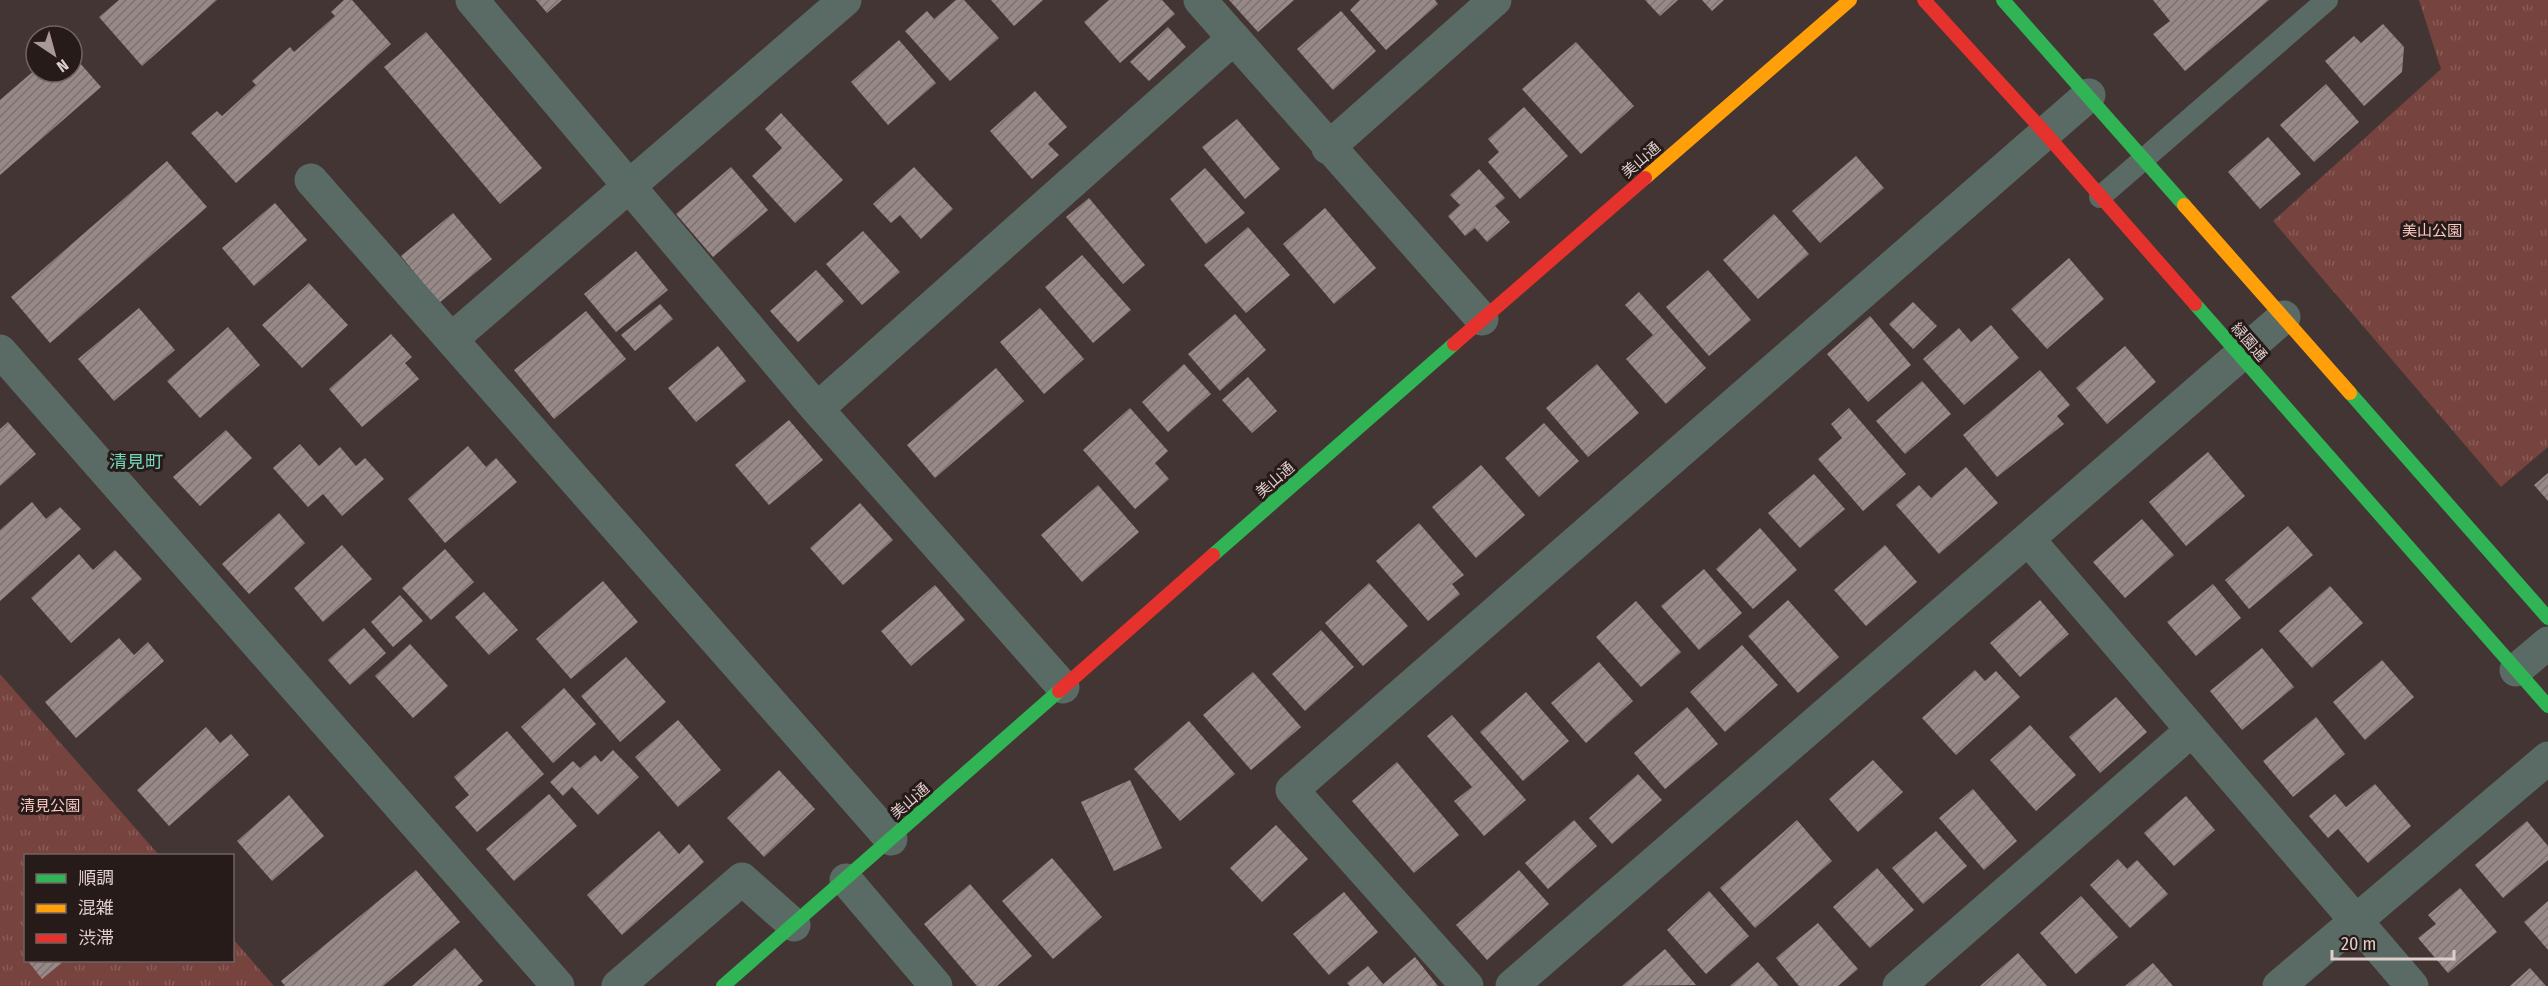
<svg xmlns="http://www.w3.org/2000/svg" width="2548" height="986" viewBox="0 0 2548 986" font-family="'Fira Sans Condensed','Noto Sans JP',sans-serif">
  <defs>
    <pattern id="park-tufts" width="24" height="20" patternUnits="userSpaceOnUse" patternTransform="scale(1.5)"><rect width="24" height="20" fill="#76433e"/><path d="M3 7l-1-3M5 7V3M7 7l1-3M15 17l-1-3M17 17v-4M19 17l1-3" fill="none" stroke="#895d59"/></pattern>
    <pattern id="building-hatch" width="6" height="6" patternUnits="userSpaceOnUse" patternTransform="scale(1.5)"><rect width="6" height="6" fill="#968987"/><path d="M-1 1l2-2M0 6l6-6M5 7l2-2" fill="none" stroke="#7d7271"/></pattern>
  </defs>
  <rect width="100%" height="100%" fill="#433533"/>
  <path fill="url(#park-tufts)" d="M2419 0H2548V447L2501 487 2273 221 2441 69Z
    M0 674 159 855 26 856V960H232L233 939 274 986H0Z"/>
  <path fill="url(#building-hatch)" d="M119 0H217L142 66 99 17Z
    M344 0H352L391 44 236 183 191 133 217 111 222 116 256 85 252 81 290 47 294 52 335 16 331 12Z
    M536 0H562L547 13Z
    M956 0H964L999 38 950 81 905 31 927 11 934 19Z
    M991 0H1043L1014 26Z
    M1109 0H1162L1175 14 1120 63 1084 22Z
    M1229 0H1294L1258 32Z
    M1360 0H1435L1438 4 1386 50 1350 10Z
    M1645 0H1678L1660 16Z
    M1702 0H1724L1712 11Z
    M2153 0H2269L2185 71 2153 34 2170 21Z
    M1341 11 1376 51 1333 90 1297 49Z
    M2383 24 2404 47 2402 72 2364 106 2325 61 2354 36 2361 43Z
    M1168 27 1186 47 1149 81 1130 62Z
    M426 32 542 168 500 204 384 67Z
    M899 40 936 83 888 125 851 82Z
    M1576 42 1634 106 1581 154 1522 89Z
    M72 54 101 87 0 175V100L36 69V72H72Z
    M2326 84 2359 122 2314 162 2280 125Z
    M1035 91 1067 127 1048 144 1059 155 1032 179 990 131Z
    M1524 107 1568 156 1520 199 1488 162 1499 152 1488 139Z
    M781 113 843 180 795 223 752 176 782 148 765 129Z
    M1237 119 1280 169 1245 199 1202 147Z
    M2268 137 2301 174 2260 209 2228 172Z
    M1856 156 1884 188 1820 243 1792 211Z
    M167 161 207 207 50 343 11 297Z
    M731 167 768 210 713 257 676 214Z
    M914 167 953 209 921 239 900 215 891 223 873 204Z
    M1205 168 1245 213 1206 244 1170 199Z
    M1479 169 1505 198 1495 206 1510 222 1487 242 1475 228 1465 236 1448 216 1460 205 1450 195Z
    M1089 198 1145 265 1123 284 1066 217Z
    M275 203 307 240 254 286 222 248Z
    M1325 208 1376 268 1334 304 1283 244Z
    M453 213 492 259 439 303 401 256Z
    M1774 214 1809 254 1758 299 1723 260Z
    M1248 227 1290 275 1246 313 1204 265Z
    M863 231 900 272 862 305 826 264Z
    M636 251 668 290 616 332 584 294Z
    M1082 255 1131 310 1093 343 1045 287Z
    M2069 258 2104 299 2047 349 2011 309Z
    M816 270 844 301 798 342 770 311Z
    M1708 270 1751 320 1709 356 1666 307Z
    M309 283 348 325 302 368 262 325Z
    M1639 292 1706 368 1666 404 1626 359 1653 335 1625 305Z
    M1913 302 1937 326 1913 349 1889 324Z
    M660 304 673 319 635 351 621 335Z
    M139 308 175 350 114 401 78 359Z
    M1040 308 1084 359 1044 394 1000 342Z
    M586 311 626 359 554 419 514 370Z
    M1235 314 1266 350 1220 391 1188 354Z
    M1870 316 1911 365 1868 402 1827 354Z
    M1991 325 2019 358 1964 405 1923 359 1959 328 1971 342Z
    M228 327 260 365 200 418 167 381Z
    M391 334 412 357 405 363 419 379 362 427 329 389Z
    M718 346 746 381 696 422 668 388Z
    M2125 346 2156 382 2107 424 2076 388Z
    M1184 364 1211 394 1168 432 1142 402Z
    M1597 364 1639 413 1588 457 1546 408Z
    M996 368 1024 401 935 478 907 445Z
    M2040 370 2070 405 2057 416 2064 424 1997 477 1963 435Z
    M1248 377 1277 411 1252 433 1222 400Z
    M1922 381 1951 414 1905 454 1876 421Z
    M1130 408 1168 451 1155 463 1169 479 1135 509 1083 450Z
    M1849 408 1906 474 1863 511 1818 459 1842 438 1831 424Z
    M789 420 823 460 769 505 735 465Z
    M8 422 36 454 0 486V429Z
    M1544 423 1579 461 1539 497 1505 458Z
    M226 430 252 458 200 506 173 477Z
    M300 444 319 466 340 447 356 466 365 458 384 479 342 516 323 494 308 507 273 468Z
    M468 446 486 467 496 458 517 482 445 543 408 499Z
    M2208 452 2245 496 2186 546 2149 502Z
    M1481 465 1525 515 1476 558 1432 507Z
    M1966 467 1998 503 1939 554 1896 505 1919 485 1931 498Z
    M2548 473V501L2534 485Z
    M1814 474 1845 509 1800 548 1768 513Z
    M1098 485 1139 532 1082 582 1041 535Z
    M32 502 46 519 60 507 81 529 0 601V530Z
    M860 503 893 540 843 585 810 548Z
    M279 513 305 543 249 594 222 564Z
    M2142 519 2174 555 2125 598 2093 562Z
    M1419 523 1464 575 1452 584 1460 594 1428 621 1376 561Z
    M2288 526 2313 555 2249 609 2225 580Z
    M1760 528 1797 570 1753 609 1716 569Z
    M342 545 372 579 323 622 294 588Z
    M1885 545 1917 582 1866 626 1834 590Z
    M445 549 474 582 431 620 402 588Z
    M115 550 142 579 71 643 31 598 79 554 93 570Z
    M1704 569 1742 613 1699 650 1661 606Z
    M603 581 638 622 571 679 536 639Z
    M1369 583 1408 626 1363 666 1325 623Z
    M2213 584 2241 618 2196 656 2167 622Z
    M935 585 965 620 911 666 881 631Z
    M2330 586 2363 623 2312 668 2279 631Z
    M484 592 518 630 489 655 455 617Z
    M400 595 423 621 393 647 371 622Z
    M1788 600 1839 657 1798 693 1748 636Z
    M2040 600 2069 634 2020 677 1990 643Z
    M1636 601 1681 652 1641 687 1596 637Z
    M364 628 386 653 350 685 328 660Z
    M1321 630 1354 667 1305 711 1272 674Z
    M119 638 134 655 148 642 164 661 76 738 45 702Z
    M410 644 448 686 413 718 375 676Z
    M1742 645 1778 685 1725 732 1690 692Z
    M2262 648 2294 687 2242 730 2210 691Z
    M626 657 666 702 620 742 581 696Z
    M2382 660 2414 697 2365 740 2333 702Z
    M1599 662 1633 701 1586 743 1551 703Z
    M1975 670 1985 681 1996 671 2020 697 1956 755 1922 718Z
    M1253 672 1301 727 1251 770 1203 715Z
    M564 688 596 724 553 763 521 727Z
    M1526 692 1569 741 1523 781 1480 732Z
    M2116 697 2147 732 2100 773 2069 737Z
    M1687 707 1718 744 1665 789 1634 753Z
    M1452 715 1526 800 1484 836 1454 801 1472 787 1427 736Z
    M2316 717 2345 754 2293 797 2263 761Z
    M678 720 721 770 678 807 635 757Z
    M1189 721 1235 774 1180 821 1134 769Z
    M2030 725 2076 775 2036 811 1990 760Z
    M206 727 220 743 231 734 249 755 169 826 137 790Z
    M507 731 544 774 477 832 455 807 469 795 454 777Z
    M613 750 639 777 598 815 572 787 563 796 550 782 573 761 580 768 595 755 601 762Z
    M1873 760 1903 792 1858 832 1829 799Z
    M1397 762 1459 835 1414 873 1352 801Z
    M779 770 815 809 764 857 727 818Z
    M1638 774 1662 800 1612 844 1589 818Z
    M1130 780 1162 848 1114 871 1081 802Z
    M2375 784 2411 826 2368 863 2338 829 2328 838 2309 816 2335 794 2346 807Z
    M1973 789 2017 841 1984 870 1939 818Z
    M549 794 577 826 514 881 486 849Z
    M289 795 324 836 272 881 237 841Z
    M2186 796 2215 830 2174 866 2144 833Z
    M1574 820 1597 846 1548 889 1525 863Z
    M1797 820 1832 861 1755 928 1720 888Z
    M2527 821 2548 846V860L2503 898 2475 865Z
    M1276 825 1308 859 1262 902 1230 868Z
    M659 831 679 854 689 844 704 862 622 935 587 895Z
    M1936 831 1967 866 1923 904 1892 868Z
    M1052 858 1102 917 1053 959 1002 901Z
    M2118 859 2127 869 2137 860 2168 894 2130 928 2090 885Z
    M1877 868 1914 910 1870 948 1833 907Z
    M416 870 460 922 383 986H285L281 981Z
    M1519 870 1549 904 1487 960 1456 925Z
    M970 884 1032 956 997 986H977L924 924Z
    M2460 888 2497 932 2448 973 2418 938 2436 924 2428 915Z
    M1709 891 1749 936 1706 974 1667 930Z
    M1344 892 1378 932 1329 975 1293 934Z
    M2081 896 2118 937 2076 974 2040 933Z
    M2548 901V950L2524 922Z
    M1818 923 1858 969 1838 986H1799L1776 958Z
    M455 948 483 981 477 986H412Z
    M1665 949 1696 985 1622 986Z
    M2018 953 2047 986H1980Z
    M1415 957 1438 986H1350L1347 983 1368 966 1383 984Z
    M27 960H65L42 979Z
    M1758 962 1779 986H1730Z
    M2153 963 2173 986H2125Z
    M2530 968 2546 986H2510Z"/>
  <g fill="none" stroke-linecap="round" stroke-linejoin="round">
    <path stroke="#5a6b66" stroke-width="22" d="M2100 197 2327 0"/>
    <path stroke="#5a6b66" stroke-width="33" d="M472 0 817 409 1063 687
      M1200 0 1482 319
      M1328 148 1495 0
      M311 180 891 839
      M453 338 845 0
      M0 351 558 986
      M817 409 1234 38
      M2028 539 2412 986
      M2516 670 2548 643
      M846 880 936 986
      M618 986 742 879 794 925
      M1467 986 1292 790 2089 95
      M1512 986 2284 317
      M1899 986 2192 730
      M2279 986 2548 758"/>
    <path stroke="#30b455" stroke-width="14" d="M2003 0 2184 205
      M2195 304 2548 706
      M2350 393 2548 618
      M1213 555 1454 344
      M723 986 1059 691"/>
    <path stroke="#ff9f0a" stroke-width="14" d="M1645 178 1850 0
      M2184 205 2350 393"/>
    <path stroke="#e5322d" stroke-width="14" d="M1924 0 2045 133 2195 304
      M1454 344 1645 178
      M1059 691 1213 555"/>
  </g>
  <g text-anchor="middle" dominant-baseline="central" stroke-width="6" stroke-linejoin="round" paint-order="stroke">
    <g font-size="15" fill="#dfcecc" stroke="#271b1a">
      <text transform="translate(1641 160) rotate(-41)">美山通</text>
      <text transform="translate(2249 342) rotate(49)">緑園通</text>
      <text transform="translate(1275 480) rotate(-41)">美山通</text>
      <text transform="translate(910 801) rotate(-41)">美山通</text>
    </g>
    <g font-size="15" fill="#fac9c3" stroke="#271b1a">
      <text x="2432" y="231">美山公園</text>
      <text x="50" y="806">清見公園</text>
    </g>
    <g font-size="18" fill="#74d5bb" stroke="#271b1a">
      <text x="136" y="462">清見町</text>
    </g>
  </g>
  <rect x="24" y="854" width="210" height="108" fill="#271b1a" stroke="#716361" stroke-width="1.5"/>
  <rect x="36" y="874" width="30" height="9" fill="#30b455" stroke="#716361" stroke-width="1.5"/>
  <text x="78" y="884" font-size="18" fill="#dfcecc">順調</text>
  <rect x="36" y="904" width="30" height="9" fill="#ff9f0a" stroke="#716361" stroke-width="1.5"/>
  <text x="78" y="914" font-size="18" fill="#dfcecc">混雑</text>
  <rect x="36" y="934" width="30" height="9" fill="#e5322d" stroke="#716361" stroke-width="1.5"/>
  <text x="78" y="944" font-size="18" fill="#dfcecc">渋滞</text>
  <g transform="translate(54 54) rotate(144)"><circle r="28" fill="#271b1a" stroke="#716361" stroke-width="1.5"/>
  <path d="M0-4.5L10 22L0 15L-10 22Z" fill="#a89896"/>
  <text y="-9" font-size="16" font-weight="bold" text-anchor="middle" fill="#dfcecc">N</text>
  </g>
  <path d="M2332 950v9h122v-9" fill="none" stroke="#dfcecc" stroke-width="3"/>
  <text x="2341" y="950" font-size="18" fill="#dfcecc" stroke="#271b1a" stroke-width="4.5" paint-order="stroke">20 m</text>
</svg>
